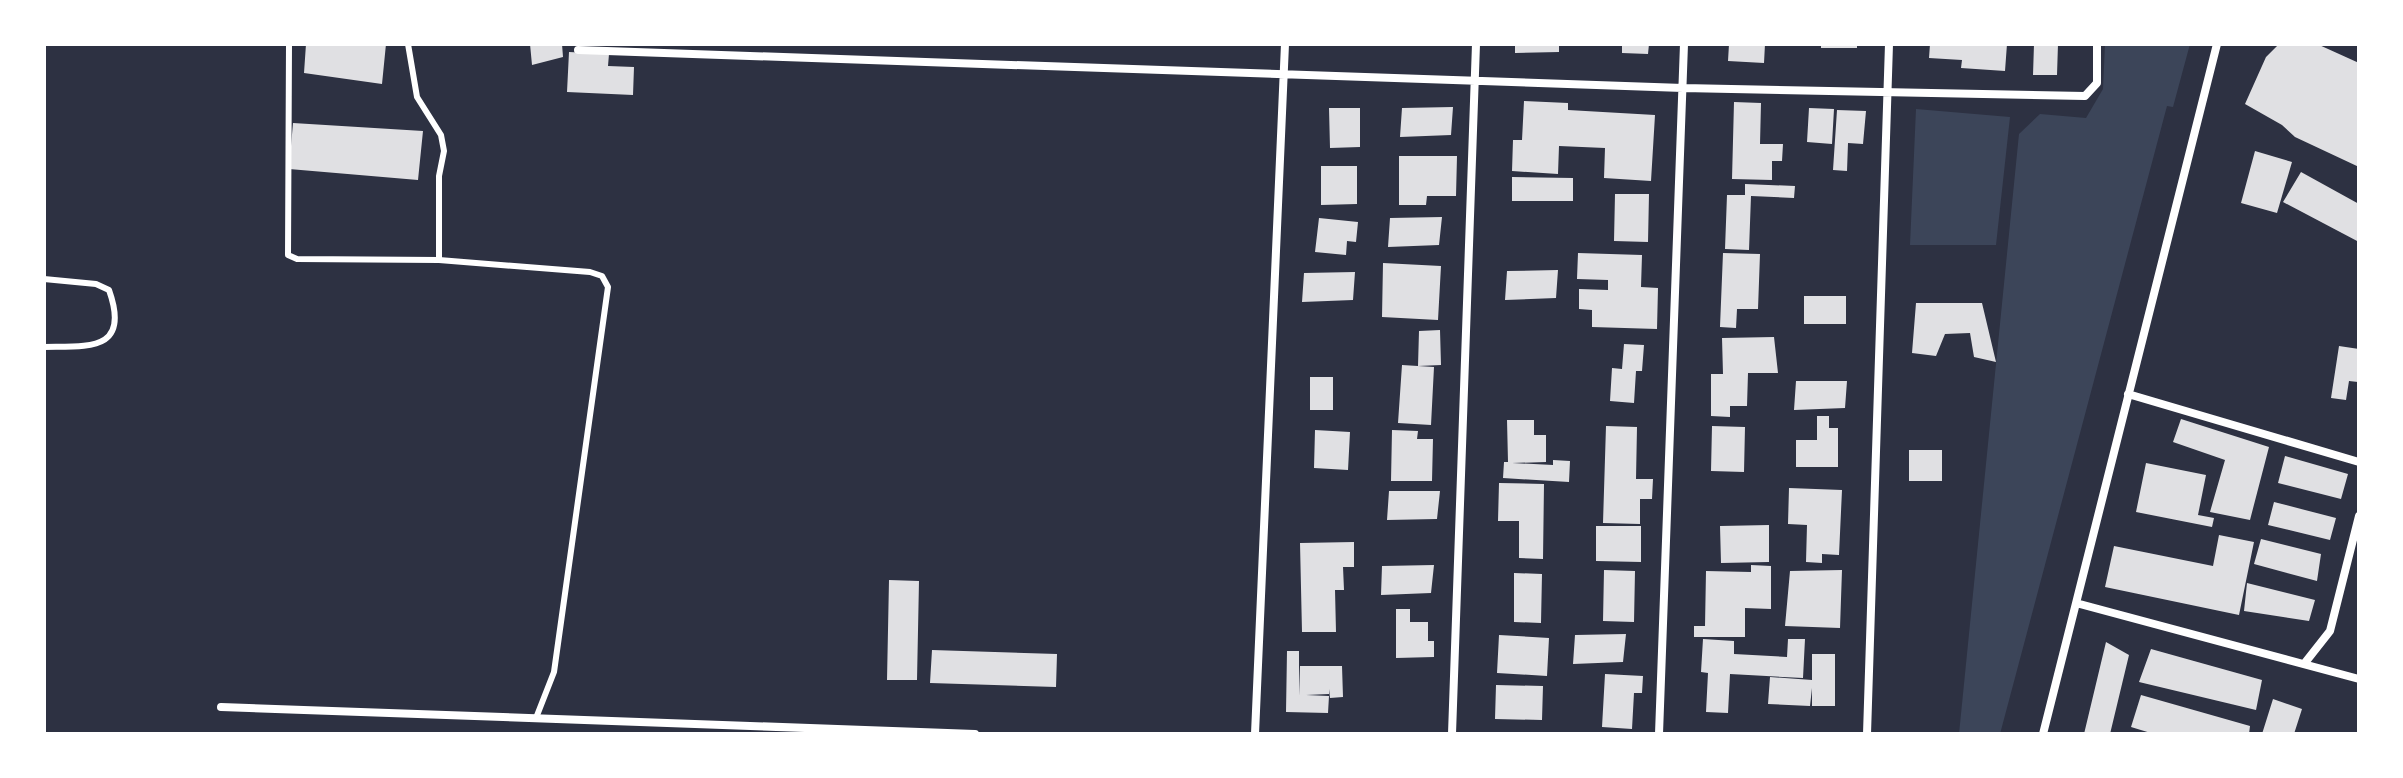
<svg xmlns="http://www.w3.org/2000/svg" width="2403" height="778" viewBox="0 0 2403 778" font-family="'Roboto Condensed',sans-serif">
  <rect width="100%" height="100%" fill="#2d3142"/>
  <path fill="#3c4559" d="M2105 44H2190L2173 107 2167 106 2000 734H1959L2019 134 2040 114 2086 118 2103 89Z
    M1916 109 2010 117 1996 245H1910Z"/>
  <path fill="#e0e0e3" d="M306 44H386L382 84 304 73Z
    M530 44H562L563 57 532 65Z
    M1515 44H1559V52L1515 53Z
    M1622 44H1649L1648 54 1622 53Z
    M1729 44H1765L1764 63 1728 61Z
    M1821 44H1857V48H1821Z
    M1930 44H2007L2005 71 1961 68 1962 60 1929 58Z
    M2034 44H2058L2057 75H2033Z
    M2279 44H2317L2359 63V167L2295 137 2282 125 2245 104 2266 57Z
    M569 52 609 54 608 66 634 67 633 95 567 92Z
    M1524 101 1568 103V110L1655 115 1651 181 1604 178 1605 148 1559 146 1558 174 1512 171 1513 140H1522Z
    M1734 102 1761 103 1760 144H1783L1782 161H1772V180L1732 179Z
    M1453 107 1451 135 1400 137 1402 108Z
    M1329 108H1360V147L1330 148Z
    M1809 108 1834 109 1832 144 1807 142Z
    M1837 110 1866 111 1863 144 1848 143 1847 171 1833 170Z
    M293 123 423 131 418 180 289 169Z
    M2255 151 2292 162 2277 213 2241 203Z
    M1399 156H1457L1456 196H1427L1426 205H1399Z
    M1321 166H1357V204L1321 205Z
    M2301 172 2359 204V242L2283 202Z
    M1512 177 1573 178V201H1512Z
    M1745 184 1795 186 1794 198 1751 196 1749 250 1725 249 1727 195H1745Z
    M1615 194H1649L1648 242 1614 241Z
    M1442 217 1439 245 1388 247 1390 218Z
    M1319 218 1358 222 1356 242 1347 241 1346 255 1315 252Z
    M1578 253 1642 255 1641 287 1658 288 1657 329 1592 327V310L1579 309V289L1608 290V280L1577 279Z
    M1723 253 1760 254 1758 309H1737L1736 328 1720 327Z
    M1383 263 1441 266 1438 320 1382 317Z
    M1558 270 1556 298 1505 300 1507 271Z
    M1355 272 1353 300 1302 302 1304 273Z
    M1804 296H1846V324H1804Z
    M1916 303H1982L1996 362 1974 357 1970 333 1945 334 1936 356 1912 353Z
    M1440 330 1441 365 1418 366 1419 331Z
    M1774 337 1778 373H1748L1747 406H1730V417L1711 416V374H1723L1722 338Z
    M1624 344 1644 345 1642 371H1636L1634 403 1610 401 1612 368 1622 369Z
    M2339 346 2359 349 2358 382 2349 381 2346 400 2331 398Z
    M1402 365 1434 367 1431 425 1398 423Z
    M1310 377H1333V410H1310Z
    M1796 381H1847L1845 408 1794 410Z
    M1817 416H1829V428H1838V467H1796V440H1817Z
    M2181 419 2269 447 2250 520 2210 512 2225 460 2173 442Z
    M1507 420H1534V435H1546V462L1512 463 1553 465V460L1570 461 1569 482 1503 478 1504 462H1508Z
    M1606 426 1637 427 1636 479H1653L1652 499H1640V524L1603 523Z
    M1712 426 1745 427 1744 472 1711 471Z
    M1315 430 1350 432 1348 470 1314 468Z
    M1392 430 1418 431 1417 439H1433L1432 481H1391Z
    M1909 450H1942V481H1909Z
    M2285 456 2348 474 2341 499 2278 483Z
    M2146 463 2206 475 2198 515 2214 518 2212 527 2136 512Z
    M1499 483 1544 484 1543 559 1519 558V521H1498Z
    M1789 488 1842 490 1839 555 1822 554V563L1806 562 1807 525 1788 524Z
    M1389 491H1440L1437 519 1387 520Z
    M2274 502 2336 518 2330 540 2268 525Z
    M1769 525V562L1721 563 1720 526Z
    M1596 526H1641V562L1596 561Z
    M2219 535 2254 542 2239 615 2105 587 2114 546 2213 566Z
    M2261 539 2321 554 2317 581 2254 564Z
    M1354 542V567H1343L1344 590H1335L1336 632H1302L1300 543Z
    M1434 565 1431 593 1381 595 1382 566Z
    M1751 565 1771 566V609L1745 608V637H1694V626H1705L1706 571 1751 572Z
    M1604 570 1635 571 1634 622 1603 621Z
    M1842 570 1840 628 1785 626 1790 571Z
    M1514 573 1542 574 1541 623 1514 622Z
    M889 580 919 581 917 680H887Z
    M2247 583 2315 600 2309 621 2244 611Z
    M1396 609H1410V622H1428V641H1434V657L1396 658Z
    M1626 634 1623 662 1573 664 1575 635Z
    M1499 635 1549 638 1547 676 1497 673Z
    M1703 639 1734 641V654L1787 657 1788 639H1805L1803 678 1730 674 1728 713 1706 712 1708 673 1701 672Z
    M2106 642 2129 655 2110 734H2084Z
    M2151 649 2262 680 2256 710 2139 682Z
    M932 650 1057 654 1056 687 930 683Z
    M1287 651H1299V696L1300 666H1342L1343 697 1330 698 1329 689V694L1306 695 1329 696 1328 713 1286 712Z
    M1812 654H1835V706H1812V688L1810 706 1768 704 1770 677 1812 680Z
    M1605 674 1643 676 1642 693H1634L1632 729 1602 727Z
    M1496 685 1543 686 1542 720 1495 719Z
    M2141 695 2250 726 2249 734H2154L2131 727Z
    M2273 699 2302 709 2294 734H2262Z"/>
  <g fill="none" stroke-linecap="round" stroke-linejoin="round">
    <path stroke="#fff" stroke-width="6" d="M289 44 288 255 297 259 439 260
      M408 44 417 97 441 135 444 151 439 176V260L590 272 602 276 608 287 554 672 536 718
      M44 279 96 284 109 290C131 352 88 346 44 347"/>
    <path stroke="#fff" stroke-width="8" d="M578 50 1683 88 2085 96 2097 83V44
      M2128 394 2359 462
      M2076 603 2359 679
      M2304 664 2330 631 2359 516
      M221 707 975 734
      M1255 734 1285 44
      M1452 734 1476 44
      M1659 734 1684 44
      M1867 734 1889 44
      M2043 734 2217 44"/>
  </g>
  <rect width="2403" height="778" fill="none" stroke="#ffffff" stroke-width="92"/>
</svg>
